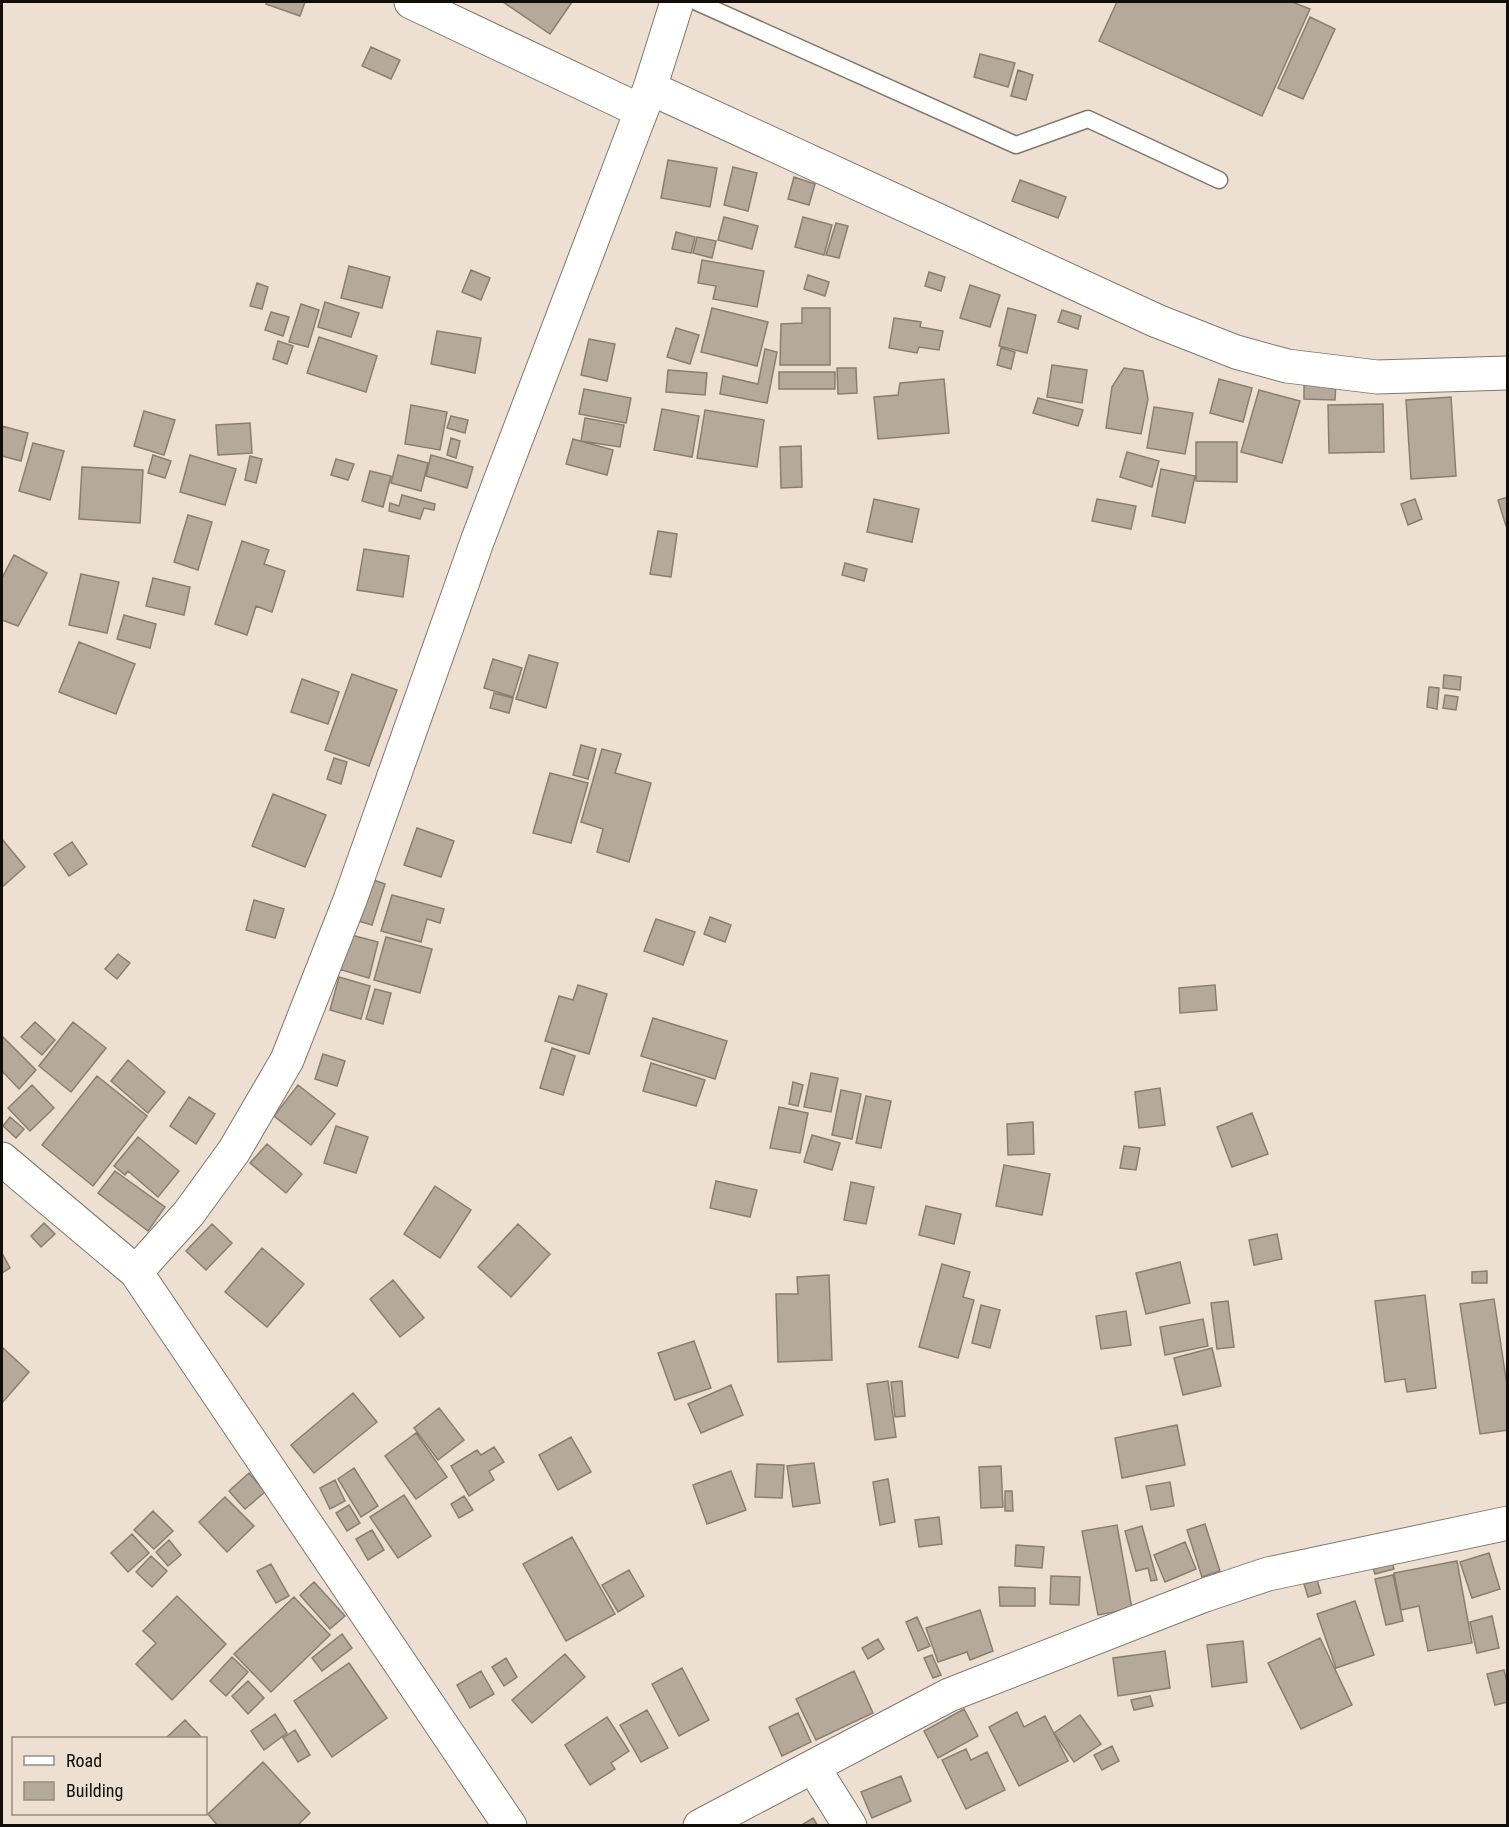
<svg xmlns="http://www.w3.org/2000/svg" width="1509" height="1827" viewBox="0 0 1509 1827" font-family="'Roboto Condensed',sans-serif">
  <rect width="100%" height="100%" fill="#ede0d2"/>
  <path fill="#b5a99b" stroke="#897e71" stroke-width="1.5" d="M267 2H305L300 16 266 4Z
    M503 2H572L550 34Z
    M1117 2H1292L1310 9 1262 116 1099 41Z
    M1310 17 1335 29 1303 99 1278 88Z
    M371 47 400 60 391 79 362 66Z
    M980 54 1015 63 1008 87 974 77Z
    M1018 70 1033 75 1026 100 1011 96Z
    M668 160 717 168 710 207 661 198Z
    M733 167 757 173 748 211 724 205Z
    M794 177 815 184 809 205 788 199Z
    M1020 180 1066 197 1058 218 1012 201Z
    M724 217 758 226 752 249 718 240Z
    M803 217 832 225 824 255 795 247Z
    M836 223 848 226 839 258 826 255Z
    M676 232 695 237 691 253 672 249Z
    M697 237 716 241 712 258 693 253Z
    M702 260 764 271 757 307 713 299 716 286 698 283Z
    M349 266 390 277 382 308 341 298Z
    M471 270 490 278 481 300 462 292Z
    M929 272 945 277 941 291 925 286Z
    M808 275 829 282 825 296 804 289Z
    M257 283 268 287 262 309 250 306Z
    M970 285 1000 295 990 327 960 318Z
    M325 302 359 313 351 337 318 327Z
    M301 304 319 310 308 347 289 342Z
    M712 308 768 322 757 366 701 352Z
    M802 308H830V365H780L781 324 802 323Z
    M1008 308 1036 315 1027 353 999 346Z
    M1062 310 1081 316 1078 329 1058 322Z
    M271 312 289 317 283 336 265 330Z
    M894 318 921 322 920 327 943 331 939 350 919 347 917 353 889 348Z
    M676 328 699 335 690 364 667 357Z
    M437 331 481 338 475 373 431 364Z
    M319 337 377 356 366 392 307 373Z
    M589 339 615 344 607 381 581 375Z
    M278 341 293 346 287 364 273 359Z
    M1001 348 1015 352 1011 369 997 365Z
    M765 349 777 352 767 403 720 394 723 376 758 384Z
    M1052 365 1087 370 1082 403 1047 397Z
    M837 368H856L857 393 838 394Z
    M1124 368 1143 371 1148 399 1141 434 1106 428 1112 387Z
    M668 370 707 373 705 395 666 392Z
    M779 372H835V389H779Z
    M944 379 949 433 878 439 874 397 898 395 900 383Z
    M1219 379 1252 388 1243 422 1210 413Z
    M1304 379 1336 380 1335 400 1304 399Z
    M584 389 631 398 626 423 579 414Z
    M1259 390 1300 401 1282 463 1241 452Z
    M1451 397 1456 476 1411 479 1406 400Z
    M1038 398 1083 410 1078 426 1033 413Z
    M1383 404 1384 452 1329 453 1328 405Z
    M411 405 447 412 440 450 405 444Z
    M1154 407 1193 413 1185 454 1147 448Z
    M662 409 699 416 692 457 654 450Z
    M705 410 764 420 757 467 697 458Z
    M144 411 175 420 164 455 134 446Z
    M451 416 468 420 465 433 447 428Z
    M585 418 624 425 620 447 581 441Z
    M250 423 252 453 218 455 216 425Z
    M2 426 28 433 21 461 2 456Z
    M451 438 460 441 456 458 447 455Z
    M573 439 613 450 607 475 566 464Z
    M1196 442H1237V482L1196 481Z
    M33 443 64 451 50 500 19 491Z
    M801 446 802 487 781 488 780 447Z
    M1127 452 1159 461 1152 487 1120 477Z
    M153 455 171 461 165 478 148 473Z
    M190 455 236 469 225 505 180 492Z
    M398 455 428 463 421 491 391 483Z
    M431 455 473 467 467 488 426 476Z
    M250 456 262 459 256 483 245 480Z
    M336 459 354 464 348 480 331 475Z
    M82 467 143 470 140 523 79 519Z
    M1161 469 1195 476 1185 523 1152 516Z
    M370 471 391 476 383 507 362 501Z
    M402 495 435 504 434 510 424 508 420 519 389 511 390 503 399 506Z
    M1508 497V526H1506L1498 500Z
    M874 499 919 509 912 542 867 532Z
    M1097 499 1136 506 1131 529 1092 521Z
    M1415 499 1422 519 1408 525 1401 504Z
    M188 515 212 522 198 570 174 562Z
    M658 531 677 534 671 577 650 574Z
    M242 541 269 550 264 564 285 571 272 612 256 606 247 635 215 624Z
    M364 549 409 556 403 597 357 590Z
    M14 555 47 573 18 626 2 620V578Z
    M845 563 867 569 864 581 842 575Z
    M81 574 119 582 107 633 69 625Z
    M153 578 190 587 184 615 146 606Z
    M124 615 156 624 150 648 117 639Z
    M79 642 135 664 116 714 59 692Z
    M529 655 558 663 546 708 516 699Z
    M493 659 522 668 513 697 484 688Z
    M352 674 397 690 369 766 325 750Z
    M1444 675 1461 677 1460 690 1443 688Z
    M302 679 339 692 328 724 291 712Z
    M1429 687 1439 688 1437 709 1427 707Z
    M494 693 513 698 509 713 490 708Z
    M1445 695 1458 697 1456 710 1443 708Z
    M581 745 596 749 588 779 573 775Z
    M602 749 621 754 615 773 651 783 629 862 597 852 603 829 581 822Z
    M334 758 347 762 341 784 327 779Z
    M550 773 588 783 571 843 533 833Z
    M273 794 326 815 305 867 252 846Z
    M417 828 454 841 441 877 404 865Z
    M2 839 25 867 2 887Z
    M72 842 87 864 69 876 54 854Z
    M365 877 385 884 372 925 352 919Z
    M392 895 444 909 440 923 427 919 421 942 381 931Z
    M254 900 284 909 275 938 246 930Z
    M710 917 731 925 725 942 704 934Z
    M656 919 695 932 683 965 644 951Z
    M344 933 378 942 369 978 335 968Z
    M386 937 432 949 420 993 374 980Z
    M118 954 130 963 117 979 105 969Z
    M339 977 370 986 361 1019 330 1010Z
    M578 985 607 994 589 1054 545 1041 559 996 573 1000Z
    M1215 985 1217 1010 1180 1013 1179 988Z
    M375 989 391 993 383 1024 366 1019Z
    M653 1018 727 1041 715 1079 641 1056Z
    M35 1022 55 1040 42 1055 21 1037Z
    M73 1022 106 1048 71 1092 39 1066Z
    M2 1036 36 1070 19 1089 2 1071Z
    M552 1048 575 1056 563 1095 540 1088Z
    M323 1054 345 1061 337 1086 315 1079Z
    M128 1060 165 1092 148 1113 111 1081Z
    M651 1063 705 1080 696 1106 643 1091Z
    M811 1073 838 1078 831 1112 804 1107Z
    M97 1076 147 1116 93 1186 42 1145Z
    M793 1082 803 1085 798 1106 789 1104Z
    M32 1085 54 1108 30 1131 8 1108Z
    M298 1085 335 1114 311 1145 274 1116Z
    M1160 1088 1165 1125 1139 1128 1135 1092Z
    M841 1090 861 1094 852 1139 832 1135Z
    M866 1096 891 1101 881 1148 856 1143Z
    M189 1097 215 1114 196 1144 170 1126Z
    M779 1107 808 1113 800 1153 770 1148Z
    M1252 1113 1268 1154 1232 1167 1217 1127Z
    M10 1117 24 1129 16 1138 3 1126Z
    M1033 1122 1034 1154 1008 1155 1007 1124Z
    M336 1126 368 1137 356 1173 324 1163Z
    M812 1135 840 1143 832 1170 804 1162Z
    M138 1137 179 1171 158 1197 128 1171 125 1175 114 1166Z
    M267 1144 302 1174 286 1193 250 1163Z
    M1124 1146 1140 1148 1136 1170 1120 1168Z
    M1004 1165 1050 1174 1042 1215 996 1206Z
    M115 1171 165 1207 148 1231 98 1193Z
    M716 1181 757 1190 750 1217 710 1208Z
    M851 1182 874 1187 866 1224 844 1220Z
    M435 1186 471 1210 440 1258 404 1234Z
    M926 1206 961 1214 954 1244 919 1235Z
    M44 1223 55 1234 41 1247 31 1236Z
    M212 1224 232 1243 206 1270 186 1251Z
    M518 1224 550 1254 511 1297 478 1267Z
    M1277 1234 1282 1259 1254 1265 1249 1240Z
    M262 1248 304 1284 267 1327 225 1292Z
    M2 1253 10 1268 2 1273Z
    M1180 1262 1190 1303 1146 1314 1136 1273Z
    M942 1264 970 1272 963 1297 974 1300 958 1358 919 1347Z
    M1487 1271V1283H1472V1272Z
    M829 1275 832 1360 778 1362 776 1294H798L797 1277Z
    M393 1280 424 1318 400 1337 370 1299Z
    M1425 1295 1436 1388 1407 1392 1405 1379 1385 1382 1375 1301Z
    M1494 1299 1508 1392V1430L1480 1434 1460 1304Z
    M1228 1301 1234 1347 1217 1349 1211 1303Z
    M981 1305 1000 1310 990 1348 972 1343Z
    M1126 1311 1131 1345 1101 1349 1096 1316Z
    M1203 1319 1208 1346 1165 1355 1160 1327Z
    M694 1341 711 1388 675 1400 658 1353Z
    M2 1347 29 1372 2 1403Z
    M1212 1348 1221 1386 1183 1395 1174 1358Z
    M888 1381 896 1437 875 1440 867 1384Z
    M902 1381 905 1416 895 1417 891 1382Z
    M731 1385 743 1415 701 1433 688 1404Z
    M353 1393 377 1422 314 1473 291 1445Z
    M439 1408 464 1440 438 1460 414 1428Z
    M1177 1425 1185 1465 1122 1478 1115 1438Z
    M416 1433 447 1477 416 1499 385 1456Z
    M571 1437 591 1472 558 1490 539 1455Z
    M494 1447 504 1462 489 1471 494 1480 469 1496 451 1466 477 1450 481 1455Z
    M814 1463 820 1503 793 1507 787 1466Z
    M757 1464 784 1465 782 1498 755 1497Z
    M1001 1466 1003 1507 981 1508 979 1467Z
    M354 1468 378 1506 361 1517 338 1479Z
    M731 1471 746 1510 707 1524 693 1485Z
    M249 1473 265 1492 245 1509 229 1491Z
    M888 1479 895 1522 880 1525 873 1482Z
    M335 1480 345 1501 330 1509 320 1488Z
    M1170 1482 1174 1506 1151 1510 1146 1486Z
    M1005 1491H1012L1013 1511H1005Z
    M404 1495 431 1536 398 1558 370 1517Z
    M464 1496 473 1510 459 1518 451 1504Z
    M225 1497 254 1526 227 1552 199 1522Z
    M349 1505 360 1523 347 1531 336 1513Z
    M153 1511 173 1531 154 1549 134 1530Z
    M939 1517 942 1544 919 1547 915 1520Z
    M1205 1524 1220 1571 1202 1577 1187 1530Z
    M1117 1525 1132 1609 1098 1615 1082 1531Z
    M1142 1526 1157 1580 1151 1581 1148 1568 1136 1571 1125 1531Z
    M372 1530 384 1550 368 1560 356 1539Z
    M132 1534 149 1553 128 1572 111 1553Z
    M572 1537 615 1614 566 1641 523 1564Z
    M169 1540 181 1555 168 1566 156 1552Z
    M1185 1542 1196 1569 1165 1582 1154 1555Z
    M1016 1545 1044 1547 1042 1568 1015 1566Z
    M1389 1550 1394 1569 1375 1574 1369 1555Z
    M1489 1553 1500 1589 1472 1598 1460 1562Z
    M151 1556 167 1571 152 1587 136 1572Z
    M1457 1561 1472 1643 1428 1651 1419 1606 1401 1610 1394 1573Z
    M271 1564 289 1596 276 1603 257 1571Z
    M629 1570 644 1596 618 1612 602 1585Z
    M1393 1575 1403 1621 1386 1625 1375 1579Z
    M1051 1576 1080 1577 1079 1605 1050 1604Z
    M1317 1580 1321 1593 1308 1597 1304 1584Z
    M314 1582 345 1616 330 1629 300 1595Z
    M999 1587 1035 1588V1606H1000Z
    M177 1596 226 1644 172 1700 136 1664 156 1643 143 1631Z
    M294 1597 330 1635 271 1692 234 1654Z
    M1355 1601 1374 1655 1336 1668 1317 1614Z
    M980 1610 993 1651 970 1660 967 1652 938 1662 926 1628Z
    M1492 1616 1499 1648 1477 1653 1470 1622Z
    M917 1617 930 1646 918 1651 906 1622Z
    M342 1634 352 1648 322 1671 312 1658Z
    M1320 1638 1352 1705 1301 1729 1268 1663Z
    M878 1639 884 1649 868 1659 862 1648Z
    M1243 1641 1247 1682 1212 1687 1207 1645Z
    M1165 1651 1170 1688 1118 1696 1113 1658Z
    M565 1654 585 1677 532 1723 512 1700Z
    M932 1655 941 1675 933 1678 924 1658Z
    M232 1657 248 1672 226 1696 210 1681Z
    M506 1658 517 1677 504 1686 492 1667Z
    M349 1663 387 1718 332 1757 294 1701Z
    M682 1668 709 1720 679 1736 652 1684Z
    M1504 1670 1508 1686V1702L1495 1705 1487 1674Z
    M481 1671 494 1694 470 1708 457 1685Z
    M854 1671 873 1713 816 1740 796 1699Z
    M248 1681 264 1698 248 1714 232 1696Z
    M1150 1696 1153 1706 1134 1710 1131 1700Z
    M964 1709 978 1736 938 1758 924 1731Z
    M647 1710 668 1748 641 1762 620 1725Z
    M1017 1712 1024 1727 1045 1716 1068 1761 1019 1786 989 1727Z
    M798 1713 811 1742 782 1756 769 1727Z
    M275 1714 287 1733 264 1750 251 1731Z
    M1080 1715 1101 1744 1074 1762 1054 1733Z
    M607 1717 629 1751 611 1763 615 1769 590 1785 565 1745Z
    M185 1720 202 1738H166Z
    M295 1730 310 1755 298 1762 283 1738Z
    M1112 1746 1119 1761 1102 1770 1094 1755Z
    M966 1749 971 1760 987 1752 1005 1790 966 1809 942 1760Z
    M263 1762 310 1813 297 1826H218L208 1814Z
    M901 1776 911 1801 872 1818 861 1792Z
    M813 1818 818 1826H800Z"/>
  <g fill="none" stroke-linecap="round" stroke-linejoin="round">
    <defs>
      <path id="lane" d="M697 2 1016 145 1088 119 1219 180"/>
      <path id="street" d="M411 2 641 111
        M650 88 1157 321 1236 352 1287 366 1377 377 1508 373
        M813 1767 850 1826
        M700 1826 949 1695 1205 1595 1268 1574 1508 1523"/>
      <path id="secondary" d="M2 1159 136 1272 510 1826
        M136 1272 189 1213 234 1151 287 1060 350 900 478 539 650 88 677 2"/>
    </defs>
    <use href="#lane" stroke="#82776a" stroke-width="19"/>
    <use href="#street" stroke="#82776a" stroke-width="35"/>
    <use href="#secondary" stroke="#82776a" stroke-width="35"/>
    <use href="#lane" stroke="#fff" stroke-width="16"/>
    <use href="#street" stroke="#fff" stroke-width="33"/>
    <use href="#secondary" stroke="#fff" stroke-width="33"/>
  </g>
  <rect width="1509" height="1827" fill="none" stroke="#110d08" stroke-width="6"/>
  <rect x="12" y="1737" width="195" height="78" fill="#ede0d2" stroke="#958c81" stroke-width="1.5"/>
  <rect x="24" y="1756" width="30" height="9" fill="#ffffff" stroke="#958c81" stroke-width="1.5"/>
  <text x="66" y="1767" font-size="18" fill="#110d08">Road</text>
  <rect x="24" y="1782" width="30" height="18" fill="#b5a99b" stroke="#958c81" stroke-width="1.5"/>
  <text x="66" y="1797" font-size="18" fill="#110d08">Building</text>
</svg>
